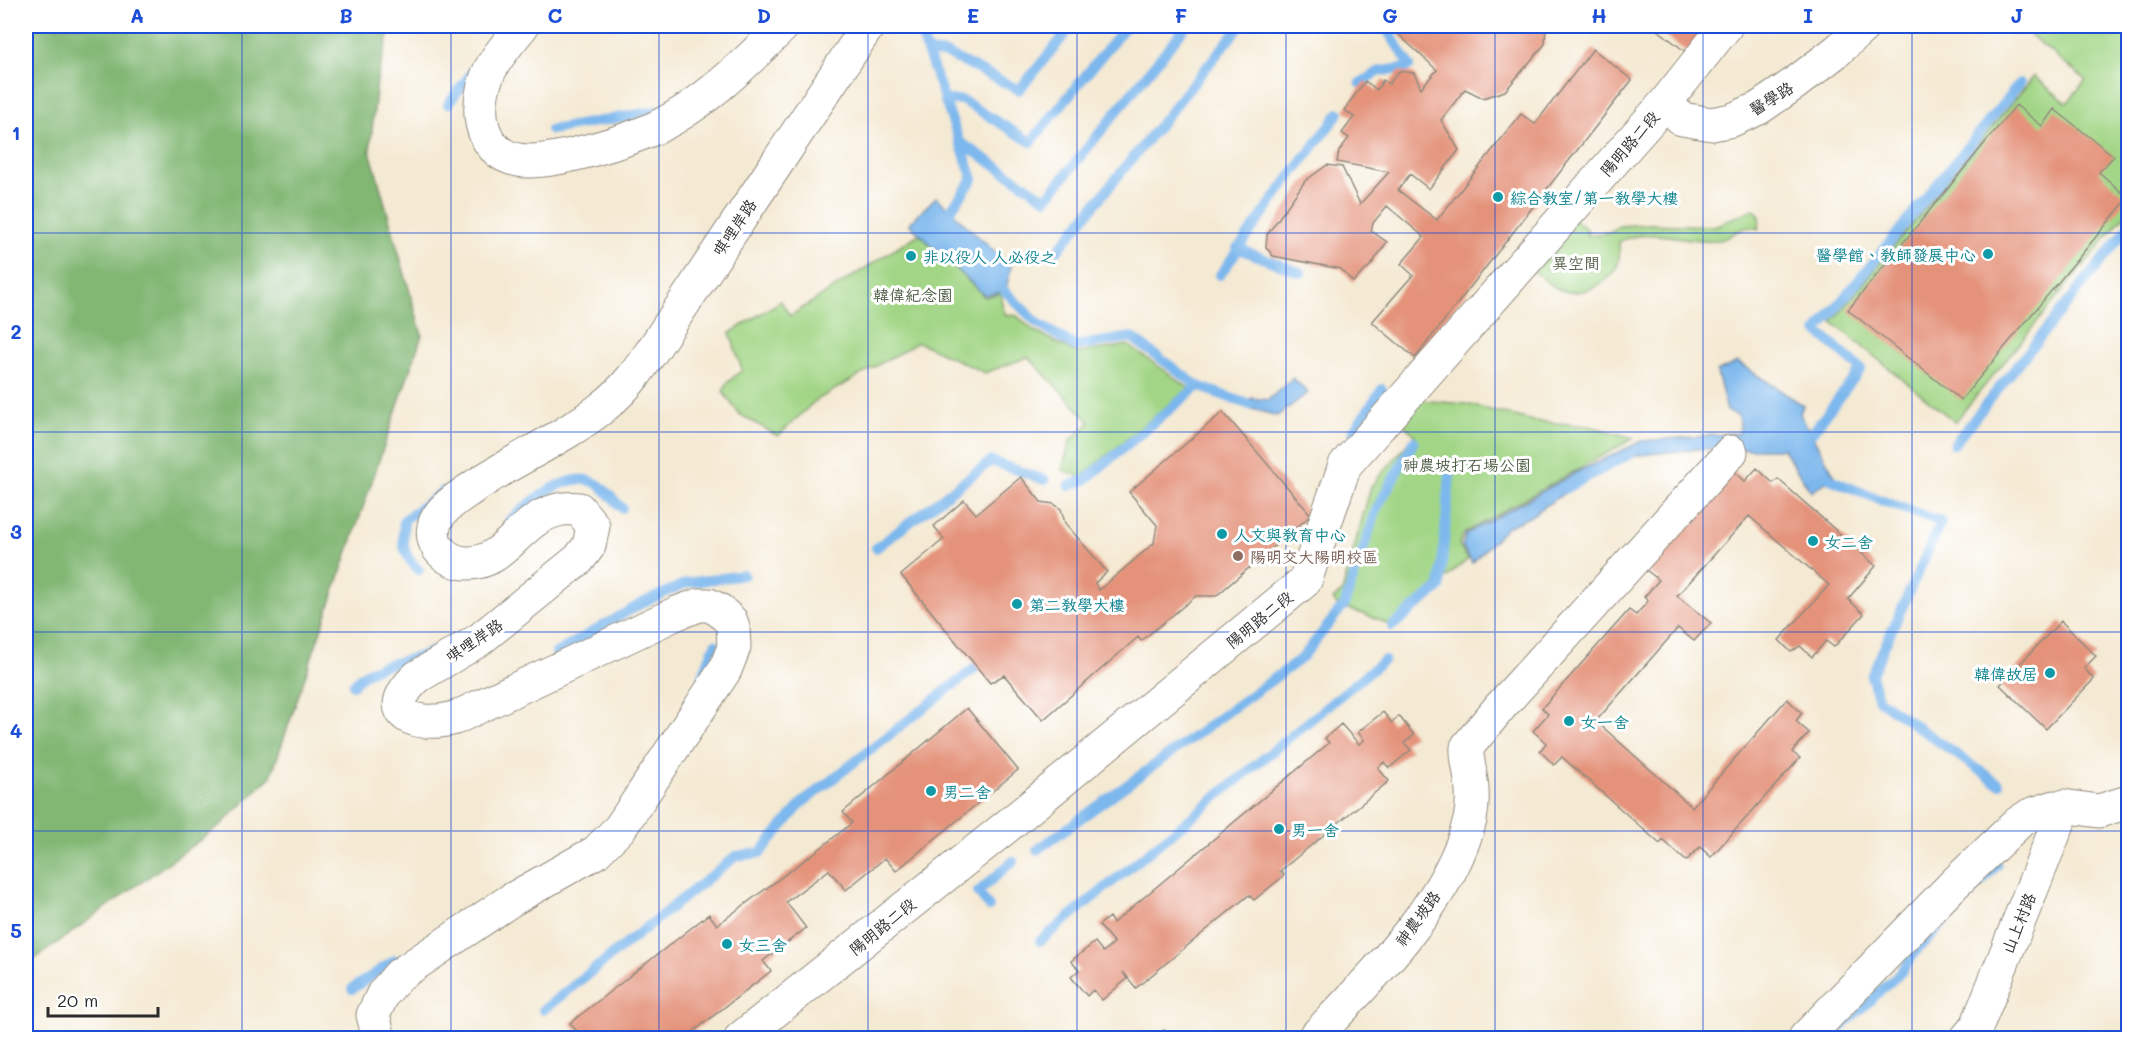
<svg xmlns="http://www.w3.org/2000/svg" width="2154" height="1064" viewBox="0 0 2154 1064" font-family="Mali,'LXGW WenKai TC',sans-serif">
  <rect width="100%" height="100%" fill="#fff"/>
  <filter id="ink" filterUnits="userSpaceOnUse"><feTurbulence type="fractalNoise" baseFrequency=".0167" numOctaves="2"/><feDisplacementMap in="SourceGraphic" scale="12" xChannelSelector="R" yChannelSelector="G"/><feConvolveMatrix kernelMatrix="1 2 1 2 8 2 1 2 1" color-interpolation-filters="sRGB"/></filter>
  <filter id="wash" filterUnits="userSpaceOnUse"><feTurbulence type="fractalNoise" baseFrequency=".008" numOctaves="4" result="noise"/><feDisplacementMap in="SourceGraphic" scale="24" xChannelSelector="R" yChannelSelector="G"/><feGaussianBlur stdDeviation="1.35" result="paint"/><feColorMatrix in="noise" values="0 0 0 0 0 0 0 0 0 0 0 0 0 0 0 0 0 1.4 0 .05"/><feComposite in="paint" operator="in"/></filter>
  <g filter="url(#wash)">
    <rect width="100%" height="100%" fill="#f4e9d2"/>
    <path fill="#a2d686" stroke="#668058" stroke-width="1.5" d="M2019 26H2128V211L1955 422 1832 322 2034 76 2067 103 2086 80Z
      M1754 209 1760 216 1759 229C1755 228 1749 227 1745 228 1736 230 1729 239 1720 240 1686 244 1651 225 1619 242 1619 248 1620 254 1619 260 1614 283 1579 299 1558 289 1549 285 1540 276 1532 270L1574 219 1588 230 1586 235 1612 232 1619 226 1650 224 1714 226Z
      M919 234 985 297 1003 293 1001 300 1005 314 1017 316 1034 331 1077 353 1128 345 1189 388 1081 477 1062 470 1070 441 1090 422 1028 357 985 373 918 342 815 401 778 436 739 414 723 392 727 383 742 370 730 333 781 301 790 316Z
      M1418 400 1466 404 1534 421 1590 426 1634 438 1464 533 1459 545 1468 559 1390 626 1380 620 1337 605 1333 599 1342 592 1371 486 1415 435 1403 424Z"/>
    <path fill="#81b773" stroke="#56714f" stroke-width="1.5" d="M26 26H391L377 80 370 151 422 335 271 776 221 825 29 963 26 968Z"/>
    <path fill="#7bb7ed" stroke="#53718c" stroke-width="1.5" d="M936 197 1011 267 1007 285 1002 292 984 295 909 224Z
      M1737 362 1803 405 1800 414 1835 476 1811 492 1783 449H1697L1640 455 1601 465 1581 478 1572 488 1529 517 1507 527 1472 563 1462 546 1466 534 1577 472 1642 441 1740 433 1738 415 1727 411 1717 372Z
      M1293 378 1308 393 1277 416 1249 408 1251 398 1268 400Z"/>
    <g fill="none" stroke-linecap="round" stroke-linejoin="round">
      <path stroke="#7bb7ed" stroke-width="10" d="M918 26 973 179 950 211
        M927 52 947 54 1019 90 1072 26
        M1360 83 1380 71 1406 68 1410 65 1387 30 1388 26
        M945 100H962L1031 142 1126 26
        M448 104 479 63
        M551 130 656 111
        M960 142 1046 199 1186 26
        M1237 248 1301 273
        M1058 250 1240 26
        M1220 275 1278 193 1339 113
        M1004 290 1037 323 1075 346 1131 337 1198 386 1250 405
        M1353 431 1382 389
        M1811 434 1861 369 1817 331 2020 83
        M1954 444 2128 228
        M1821 469 1830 479 1875 498 1941 522 1871 676 1879 700 1999 784
        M1069 486 1085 480 1198 386
        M1565 489 1630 454
        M509 521C528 504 571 465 599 485 607 491 614 501 622 508
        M876 548 991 461 1045 480
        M419 570C402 555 402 542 404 520L443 491
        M1344 606 1377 508 1414 441
        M1392 626 1440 587 1451 464
        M556 653 644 602 686 583 744 575
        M702 677 715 644
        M353 685C373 660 406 665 433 651
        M1037 850 1301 659 1340 610
        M989 907 978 892 1013 861
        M1040 941 1384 660
        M352 989 395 960
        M543 1010 736 856 760 853 802 803 975 668
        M1829 1038 1901 972 1917 950 1997 865"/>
    </g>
    <g id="blocks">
      <path fill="#e4937a" d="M1399 26H1546L1545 44 1505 91 1483 98 1465 89 1441 120 1459 150 1429 189 1410 174 1398 190 1437 220 1521 114 1535 124 1593 49 1632 80 1415 358 1372 322 1413 275 1401 264 1424 237 1387 206 1373 223 1371 231 1387 242 1371 265 1353 282 1341 269 1273 256 1266 247 1267 235 1305 181 1327 165 1342 167 1360 204 1389 172 1337 162 1339 151 1349 138 1342 133 1354 117 1344 110 1365 81 1377 90 1383 80 1389 84 1399 71 1414 73 1421 88 1437 70 1399 35Z
        M1653 26H1709L1687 53Z
        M2016 105 2042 126 2054 109 2114 156 2099 172 2128 198 1961 400 1848 310Z
        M1223 412 1311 515 1216 596H1196L1141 641 1138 637 1043 720 1004 675 990 683 901 575 944 539 934 526 964 500 976 514 1021 477 1041 502 1054 504 1061 509 1065 523 1107 572 1095 583 1099 590 1154 543 1157 525 1129 492Z
        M1729 467 1745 481 1757 468 1773 483 1778 479 1876 566 1848 599 1864 614 1834 647 1826 641 1812 657 1800 646 1791 652 1779 640 1829 585 1749 516 1677 596 1711 623 1694 641 1678 628 1596 721 1692 807 1787 699 1802 713 1796 721 1809 733 1792 752 1800 758 1711 857 1700 847 1686 861 1663 840 1660 844 1562 757 1554 765 1540 751 1546 743 1533 731 1548 714 1542 708 1629 610 1636 615 1648 601 1644 597 1659 580 1642 567Z
        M2061 621 2096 656 2084 668 2094 679 2046 729 2000 685Z
        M967 708 1018 770 896 871 885 858 846 890 829 870 786 902 806 928 763 961 771 971 685 1038H583L570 1023 709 914 717 925 818 850 852 823 843 812Z
        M1383 712 1392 723 1399 716 1414 735 1404 743 1411 750 1389 768 1384 762 1378 768 1389 781 1280 871 1284 875 1280 879 1254 900 1249 895 1136 988 1123 972 1127 979 1102 1000 1093 990 1087 996 1071 977 1079 970 1071 961 1095 942 1103 952 1114 943 1099 925 1109 917 1113 923 1329 743 1325 738 1341 724 1359 744 1364 740 1358 732Z
        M1164 1030 1171 1038H1153Z"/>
    </g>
  </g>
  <g filter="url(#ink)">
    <use href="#blocks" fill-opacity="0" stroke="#908a7e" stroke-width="1.5"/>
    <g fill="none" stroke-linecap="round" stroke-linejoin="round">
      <defs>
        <path id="minor" d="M522 26C511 40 498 54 490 70 474 102 476 152 518 160 549 166 630 140 659 126 704 104 748 61 783 26
          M1665 103 1682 119 1712 124 1732 120 1759 108 1794 84 1837 51 1864 26
          M379 1038 373 1015 383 994 399 975 511 900 596 852 620 828 725 670 734 647 733 628 731 621 719 610 709 605H699L677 613 455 718C418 728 376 716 417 677L479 640 579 559 589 546 593 526 579 509C521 503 512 566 465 563 453 562 445 557 438 548 431 537 432 524 440 514 449 502 464 494 475 486 517 458 564 438 603 407 630 386 648 357 666 330L868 26
          M741 1038 1006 827 1305 581 1345 465 1665 103 1726 26
          M1314 1038C1371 977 1449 903 1470 820 1473 805 1473 789 1470 774 1469 764 1466 757 1467 747L1500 707 1731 452
          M1805 1038 1953 885 2018 823 2030 815 2055 807H2070L2099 811 2128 802
          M1967 1038 1977 1026 2065 806"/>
      </defs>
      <use href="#minor" stroke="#908a7e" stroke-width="35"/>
      <use href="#minor" stroke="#fff" stroke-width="33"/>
    </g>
  </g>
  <path fill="none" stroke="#1d4ed8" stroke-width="1.5" stroke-opacity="0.55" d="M242 26V1038M451 26V1038M659 26V1038M868 26V1038M1077 26V1038M1286 26V1038M1495 26V1038M1703 26V1038M1912 26V1038M26 233H2128M26 432H2128M26 632H2128M26 831H2128"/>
  <g fill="#0f9aa8" stroke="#fff" stroke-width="2">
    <circle cx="1498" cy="197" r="6"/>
    <circle cx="1988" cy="254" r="6"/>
    <circle cx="911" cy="256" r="6"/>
    <circle cx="1222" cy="534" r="6"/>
    <circle cx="1813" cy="541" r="6"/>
    <circle cx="1017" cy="604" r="6"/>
    <circle cx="2050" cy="673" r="6"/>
    <circle cx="1569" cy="721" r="6"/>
    <circle cx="931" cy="791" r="6"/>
    <circle cx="1279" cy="829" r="6"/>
    <circle cx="727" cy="944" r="6"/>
  </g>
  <circle fill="#8d6e63" stroke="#fff" stroke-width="2" cx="1238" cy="556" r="6"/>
  <g text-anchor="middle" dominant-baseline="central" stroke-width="6" stroke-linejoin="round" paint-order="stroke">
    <g font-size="16" fill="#2b2b2b" stroke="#fff">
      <text transform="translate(1771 98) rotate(-32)">醫學路</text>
      <text transform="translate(1629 143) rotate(-49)">陽明路二段</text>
      <text transform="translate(734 227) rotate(-56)">唭哩岸路</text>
      <text transform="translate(1259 619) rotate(-39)">陽明路二段</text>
      <text transform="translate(474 640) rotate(-34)">唭哩岸路</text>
      <text transform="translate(1417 918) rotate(-54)">神農坡路</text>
      <text transform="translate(2018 923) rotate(-68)">山上村路</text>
      <text transform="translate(882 926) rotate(-39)">陽明路二段</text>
    </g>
    <g font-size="16" fill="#0d838f" stroke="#fff" text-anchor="start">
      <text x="1510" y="197">綜合教室/第一教學大樓</text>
      <text x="1976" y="254" text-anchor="end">醫學館、教師發展中心</text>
      <text x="923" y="256">非以役人 人必役之</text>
      <text x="1234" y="534">人文與教育中心</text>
      <text x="1825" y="541">女二舍</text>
      <text x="1029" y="604">第二教學大樓</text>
      <text x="2038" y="673" text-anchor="end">韓偉故居</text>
      <text x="1581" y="721">女一舍</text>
      <text x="943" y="791">男二舍</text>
      <text x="1291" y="829">男一舍</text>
      <text x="739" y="944">女三舍</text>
    </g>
    <g font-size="16" fill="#4f5e46" stroke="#fff">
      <text x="1576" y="262">異空間</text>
      <text x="913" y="294">韓偉紀念園</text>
      <text x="1467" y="464">神農坡打石場公園</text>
    </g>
    <g font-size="16" fill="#785e54" stroke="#fff" text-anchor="start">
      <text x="1250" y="556">陽明交大陽明校區</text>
    </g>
  </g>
  <rect width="2154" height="1064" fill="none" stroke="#fff" stroke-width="66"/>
  <path d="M48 1007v9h110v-9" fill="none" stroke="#2b2b2b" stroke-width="3"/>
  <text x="57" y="1007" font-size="18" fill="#2b2b2b" stroke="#ffffff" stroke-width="4.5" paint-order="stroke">20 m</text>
  <rect x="33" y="33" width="2088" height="998" fill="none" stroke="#1d4ed8" stroke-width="2"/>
  <g font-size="20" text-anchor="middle" font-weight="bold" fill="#1d4ed8">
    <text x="137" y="23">A</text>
    <text x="346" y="23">B</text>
    <text x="555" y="23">C</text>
    <text x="764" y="23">D</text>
    <text x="973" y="23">E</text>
    <text x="1181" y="23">F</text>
    <text x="1390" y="23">G</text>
    <text x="1599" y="23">H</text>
    <text x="1808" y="23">I</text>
    <text x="2017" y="23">J</text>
    <text x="16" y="140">1</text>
    <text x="16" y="339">2</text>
    <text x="16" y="539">3</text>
    <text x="16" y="738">4</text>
    <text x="16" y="938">5</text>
  </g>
</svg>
